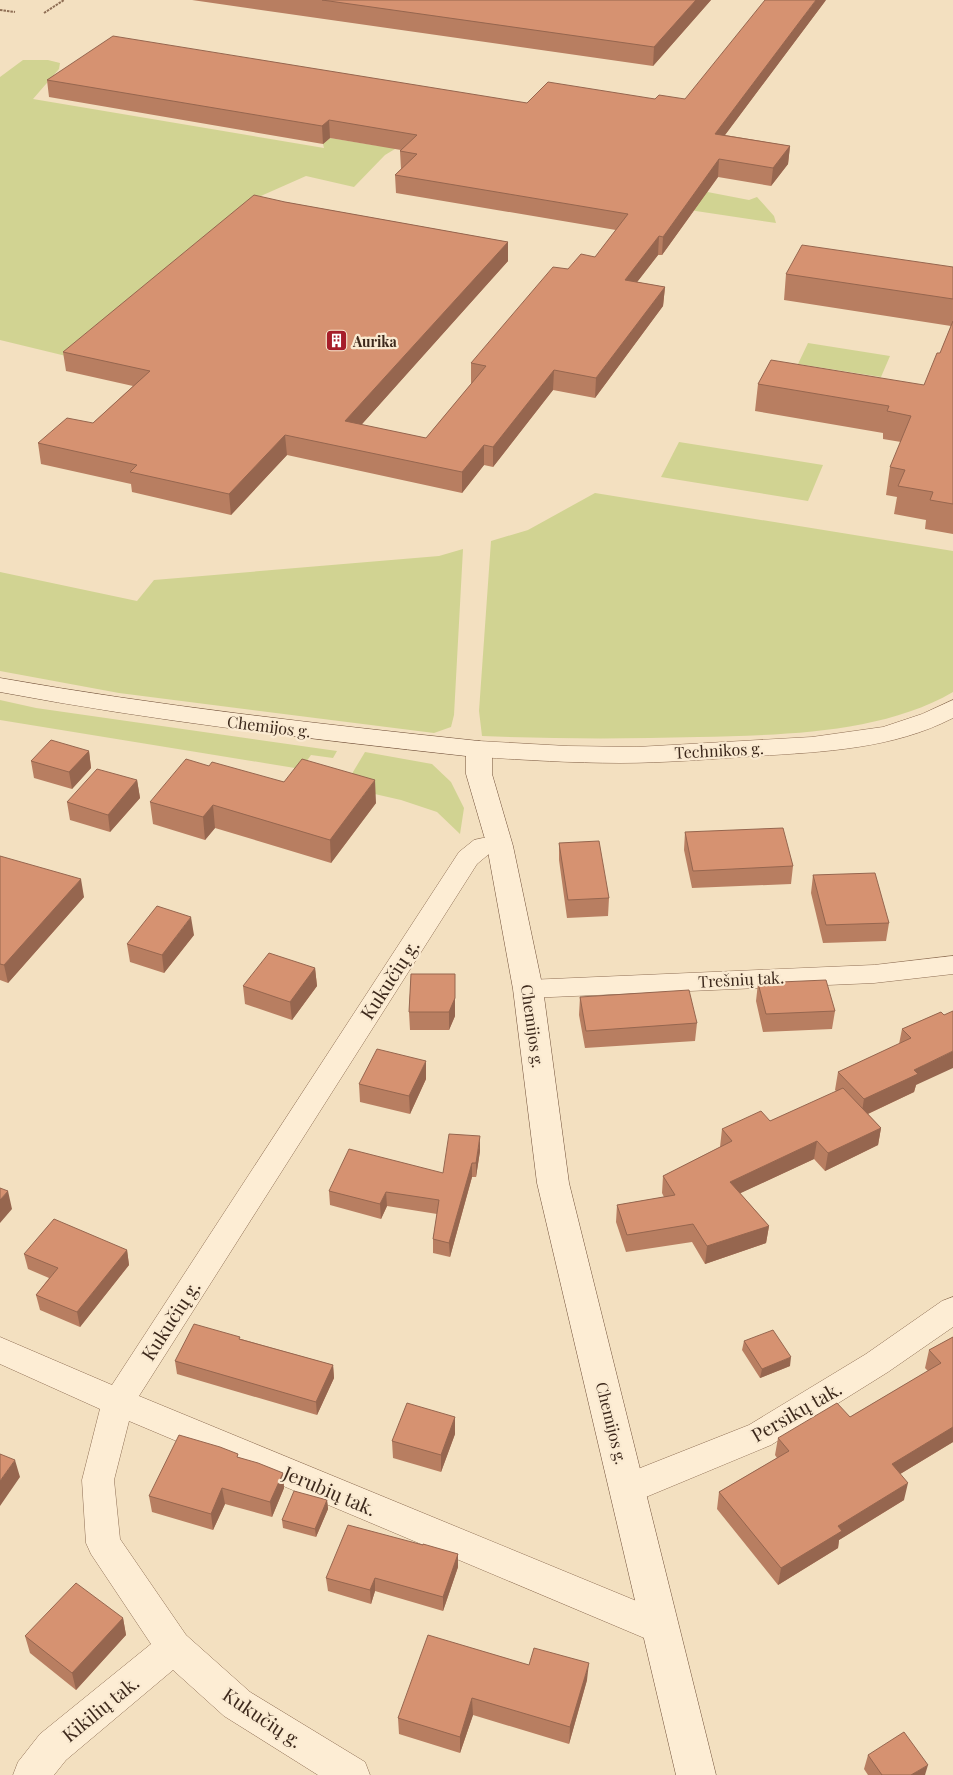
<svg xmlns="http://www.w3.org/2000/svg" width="953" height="1775" viewBox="0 0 953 1775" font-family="'Playfair Display',serif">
  <rect width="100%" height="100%" fill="#f3e0c0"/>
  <path fill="#d1d392" d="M23 60H48L60 63 59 69 33 99 324 148 323 144 330 138 379 146 386 141 490 150 749 200 757 197 774 216 776 223 596 196 400 146 385 155 354 187 306 176 252 200 66 356 0 340V77Z
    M808 343 890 356 881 377 798 364Z
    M679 442 823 465 808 501 661 477Z
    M595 493 953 551V692C881 734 780 735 698 737 626 739 554 739 482 736L479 711 491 541 528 530Z
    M463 549 454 715 451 727 434 733 119 693 0 671V572L137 601 154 580 439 556Z
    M0 700 36 708 337 751 333 758 311 755 301 769 0 720Z
    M365 752 432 764 451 782 464 808 460 834 437 812 401 800 344 787Z"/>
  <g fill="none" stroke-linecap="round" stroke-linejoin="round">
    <defs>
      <path id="minor" d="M483 838H500L509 840 512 846 509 852 489 854 477 864 139 1396 673 1616 678 1628 673 1640 661 1644 649 1640 129 1421 114 1480 120 1539 186 1635 250 1692 365 1762 370 1775H318L224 1716 173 1670 66 1760 54 1775H13L18 1762 40 1734 151 1644 91 1554 86 1543 82 1480 100 1409 0 1364V1337L112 1385 459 852 474 840Z
        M953 956V974L874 983 528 998 519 996 515 989 519 982 528 980 874 965Z
        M953 1297V1327L888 1372 771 1445 646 1497 627 1503 615 1498 610 1488 615 1478 749 1425 866 1354 942 1301Z"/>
      <path id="tertiary" d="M953 700V718C893 749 823 752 757 756 711 759 665 763 620 763 573 763 526 760 479 757L470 755 466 749 470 743 479 741 567 746 637 747 812 737 883 727 922 714Z"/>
      <path id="secondary" d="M0 678C159 706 319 724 479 741L488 743 492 749V774L513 846 543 989 569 1183 716 1775H676L537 1183 513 989 487 846 466 774V756C310 739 154 721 0 692Z"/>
    </defs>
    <use href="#minor" stroke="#8f6f55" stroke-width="1"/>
    <use href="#tertiary" stroke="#8f6f55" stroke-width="1"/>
    <use href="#secondary" stroke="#715039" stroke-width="1"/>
    <path stroke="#8f6f55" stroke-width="2" stroke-dasharray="2.5 1" stroke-linecap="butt" d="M0 10 15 12
      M44 13 64 0"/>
    <use href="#minor" fill="#fdedd4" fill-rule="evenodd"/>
    <use href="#tertiary" fill="#fdedd4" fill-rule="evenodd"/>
    <use href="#secondary" fill="#fdedd4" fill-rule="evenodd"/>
  </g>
  <path fill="#b87e61" d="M192 0H711L653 66Z
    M826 0 725 135 790 146 788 164 771 186 718 177 662 255H658L637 282 665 287 663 306 595 398 553 390 493 467 484 465 462 493 287 455 231 515 132 492 131 484 41 464 38 443 93 423 133 386 66 371 63 352 285 202 508 242V261L361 425 426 438 472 383H471V363L568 269 595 257 616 230 396 193 395 175 401 169 400 151 401 150 330 138 323 144 49 97 47 80 527 103 655 99H685Z
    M953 267V534L925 529 926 520 894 514 897 497 886 495 890 467 901 442 883 439V433L755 411 758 384 924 385 940 353 951 326 784 300 786 274Z
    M89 751 91 768 72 789 34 778 31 761Z
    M209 766 284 782 376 803 331 863 215 828 205 840 153 824 150 802Z
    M137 780 140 798 110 832 70 820 67 802Z
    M685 832 793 866 791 884 692 888 684 850Z
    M559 843 609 898 608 916 567 918 559 860Z
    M0 856 84 897 8 983 0 980Z
    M813 875 889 923 886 941 823 943 811 893Z
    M194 935 164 973 130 962 127 944Z
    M315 968 317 986 292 1020 245 1004 243 986Z
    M411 974 455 1016 449 1030H410L409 1012Z
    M758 983 835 1011 832 1029 763 1032 756 1001Z
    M580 997 697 1023 695 1041 585 1048 579 1015Z
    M941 1012 916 1085 914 1092 868 1114 881 1128 878 1145 825 1171 814 1159 740 1193 769 1226 766 1243 705 1264 692 1242 626 1252 616 1222 617 1205 664 1197 662 1193 663 1176 720 1147 722 1129 770 1121 837 1092 835 1090 838 1072 899 1044 902 1029Z
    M426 1079 410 1114 360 1102 359 1084Z
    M480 1151 476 1177H472L450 1257 433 1253V1239L437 1214 387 1206 381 1219 330 1205 329 1191 443 1173Z
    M127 1250 129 1265 80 1327 40 1310 36 1295 49 1278 28 1269 24 1254Z
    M953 1337V1442L900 1474 904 1500 839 1540 838 1548 778 1585 717 1509 719 1492 777 1458 775 1455 778 1438 850 1417 928 1371 925 1368 929 1350Z
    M241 1339 333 1365 334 1378 317 1415 177 1374 175 1361Z
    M744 1341 790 1366 760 1378 742 1350Z
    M455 1417V1434L441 1472 393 1458 392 1441Z
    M238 1457 283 1473 284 1488 272 1517 225 1504 213 1530 152 1512 149 1496Z
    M327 1500 328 1509 316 1537 283 1528 282 1520Z
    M423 1545 458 1554V1567L443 1611 375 1591 371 1604 328 1591 326 1578Z
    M123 1618 126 1635 76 1690 30 1653 25 1636Z
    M529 1665 587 1680 569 1744 473 1715 460 1753 399 1734 398 1718Z
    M868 1755 925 1775H868L864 1769Z"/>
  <path fill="#96664f" d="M696 0H711L653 66 654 47Z
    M816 0H826L713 151 715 134Z
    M329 120 330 138 323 144 322 126Z
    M790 146 788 164 771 186 773 168Z
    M719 159 718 177 662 255 663 237Z
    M659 236 658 255 624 299 625 280Z
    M508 242V261L346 442 345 421Z
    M665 287 663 306 595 398 596 378Z
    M554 370 553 390 493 467V447Z
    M285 435 287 455 231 515 229 494Z
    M484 445V465L462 493V472Z
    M89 751 91 768 72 789 69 772Z
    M137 780 140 798 110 832 108 815Z
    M375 780 376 803 331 863 330 840Z
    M213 805 215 828 205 840 203 817Z
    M81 879 84 897 8 983 4 965Z
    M191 917 194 935 164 973 162 955Z
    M315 968 317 986 292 1020 290 1002Z
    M455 992V1016L449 1030V1012Z
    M953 1051V1068L916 1085 914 1092 861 1117 864 1099 914 1070Z
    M426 1061V1079L410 1114 409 1096Z
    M881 1128 878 1145 825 1171 828 1153Z
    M480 1136V1151L476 1177V1163Z
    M817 1141 814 1159 728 1199 730 1182Z
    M472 1163V1177L450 1257 449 1243Z
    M8 1191 12 1209 0 1223V1200Z
    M386 1192 387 1206 381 1219 380 1204Z
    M769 1226 766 1243 705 1264 707 1246Z
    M127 1250 129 1265 80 1327 77 1312Z
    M791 1357 790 1366 760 1378 762 1369Z
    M333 1365 334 1378 317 1415 316 1402Z
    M455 1417V1434L441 1472V1455Z
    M953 1427V1442L887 1482 892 1464Z
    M15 1460 20 1477 0 1506V1481Z
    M283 1473 284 1488 272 1517 270 1502Z
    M908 1483 904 1500 839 1540 838 1548 778 1585 781 1568 838 1526Z
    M222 1488 225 1504 213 1530 211 1514Z
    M327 1500 328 1509 316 1537 315 1529Z
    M458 1554V1567L443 1611V1597Z
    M375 1578V1591L371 1604 370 1590Z
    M123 1618 126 1635 76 1690 72 1673Z
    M589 1663 587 1680 569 1744 570 1727Z
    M472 1698 473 1715 460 1753V1737Z
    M928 1765 925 1775H911Z"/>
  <path fill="#d69271" stroke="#96664f" d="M322 0H696L654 47Z
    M765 0H816L715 134 790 146 773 168 719 159 663 237 659 236 625 280 665 287 596 378 554 370 493 447 484 445 462 472 285 435 229 494 130 472 137 465 38 443 67 418 93 423 150 371 63 352 254 195 285 202 508 242 345 421 426 438 486 366 471 363 553 267 568 269 581 254 595 257 628 214 395 175 417 154 400 151 417 135 329 120 322 126 47 80 113 36 527 103 548 82 655 99 659 95 685 99Z
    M802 245 953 267V299L786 274Z
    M953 321V504L930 500 933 492 898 486 905 470 890 467 911 416 887 411 889 406 758 384 771 360 924 385 937 353H940Z
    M51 740 89 751 69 772 31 761Z
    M186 759 209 766 212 762 284 782 302 759 375 780 330 840 213 805 203 817 150 802Z
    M97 769 137 780 108 815 67 802Z
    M783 828 793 866 693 871 685 832Z
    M599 841 609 898 568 900 559 843Z
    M0 856 81 879 4 965 0 964Z
    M875 873 889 923 826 925 813 875Z
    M157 906 191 917 162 955 127 944Z
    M269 953 315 968 290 1002 243 986Z
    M411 974H455V998L449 1012H409Z
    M826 980 835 1011 766 1014 758 983Z
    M689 990 697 1023 586 1031 580 997Z
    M953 1011V1051L914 1070 918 1074 864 1099 838 1072 911 1038 902 1029 941 1012 944 1015Z
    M377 1049 426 1061 409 1096 359 1084Z
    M843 1088 881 1128 828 1153 817 1141 730 1182 769 1226 707 1246 693 1224 627 1235 617 1205 675 1195 663 1176 732 1141 722 1129 761 1111 770 1121Z
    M449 1134 480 1136 476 1163H472L449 1243 433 1239 439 1200 386 1192 380 1204 329 1191 349 1149 443 1173Z
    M0 1188 8 1191 0 1200Z
    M54 1219 127 1250 77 1312 36 1295 58 1268 24 1254Z
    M194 1324 240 1337 239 1339 333 1365 316 1402 175 1361Z
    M773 1330 791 1357 762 1369 744 1341Z
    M953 1337V1427L892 1464 908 1483 838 1526 842 1531 781 1568 719 1492 789 1451 778 1438 837 1403 850 1417 941 1363 929 1350Z
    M407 1403 455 1417 441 1455 392 1441Z
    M179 1435 220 1447 238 1454 237 1457 258 1463 283 1473 270 1502 222 1488 211 1514 149 1496Z
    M0 1454 15 1460 0 1481Z
    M294 1491 327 1500 315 1529 282 1520Z
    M348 1525 423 1545V1544L458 1554 443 1597 375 1578 370 1590 326 1578Z
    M76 1583 123 1618 72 1673 25 1636Z
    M428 1635 529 1665 534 1648 589 1663 570 1727 472 1698 460 1737 398 1718Z
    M904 1732 928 1765 911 1775H882L868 1755Z"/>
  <defs>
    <symbol id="building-square" viewBox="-11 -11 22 22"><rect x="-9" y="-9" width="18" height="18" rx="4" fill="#a61e2a" stroke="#faead1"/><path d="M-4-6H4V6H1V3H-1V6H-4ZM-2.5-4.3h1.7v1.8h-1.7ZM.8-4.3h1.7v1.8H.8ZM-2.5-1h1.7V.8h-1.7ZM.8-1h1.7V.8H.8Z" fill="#fff"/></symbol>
  </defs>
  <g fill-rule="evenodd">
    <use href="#building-square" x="324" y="328" width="25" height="25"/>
  </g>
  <g text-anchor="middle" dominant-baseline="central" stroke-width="4.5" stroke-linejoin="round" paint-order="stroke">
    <g font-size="14" font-weight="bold" fill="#3d291c" stroke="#faead1" text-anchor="start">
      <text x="353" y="341">Aurika</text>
    </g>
    <g font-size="16" fill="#3d291c" stroke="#faead1">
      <text transform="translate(269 726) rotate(7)">Chemijos g.</text>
      <text transform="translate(719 750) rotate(-3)">Technikos g.</text>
      <text transform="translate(741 979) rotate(-3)">Trešnių tak.</text>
      <text transform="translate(533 1026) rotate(82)">Chemijos g.</text>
      <text transform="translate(612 1423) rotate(76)">Chemijos g.</text>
    </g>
    <g font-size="19" fill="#3d291c" stroke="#faead1">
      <text transform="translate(389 979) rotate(-57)">Kukučių g.</text>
      <text transform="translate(170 1320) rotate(-57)">Kukučių g.</text>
      <text transform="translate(796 1411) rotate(-30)">Persikų tak.</text>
      <text transform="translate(330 1490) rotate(23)">Jerubių tak.</text>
      <text transform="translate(100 1708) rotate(-39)">Kikilių tak.</text>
      <text transform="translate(263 1717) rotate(34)">Kukučių g.</text>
    </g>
  </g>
</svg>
